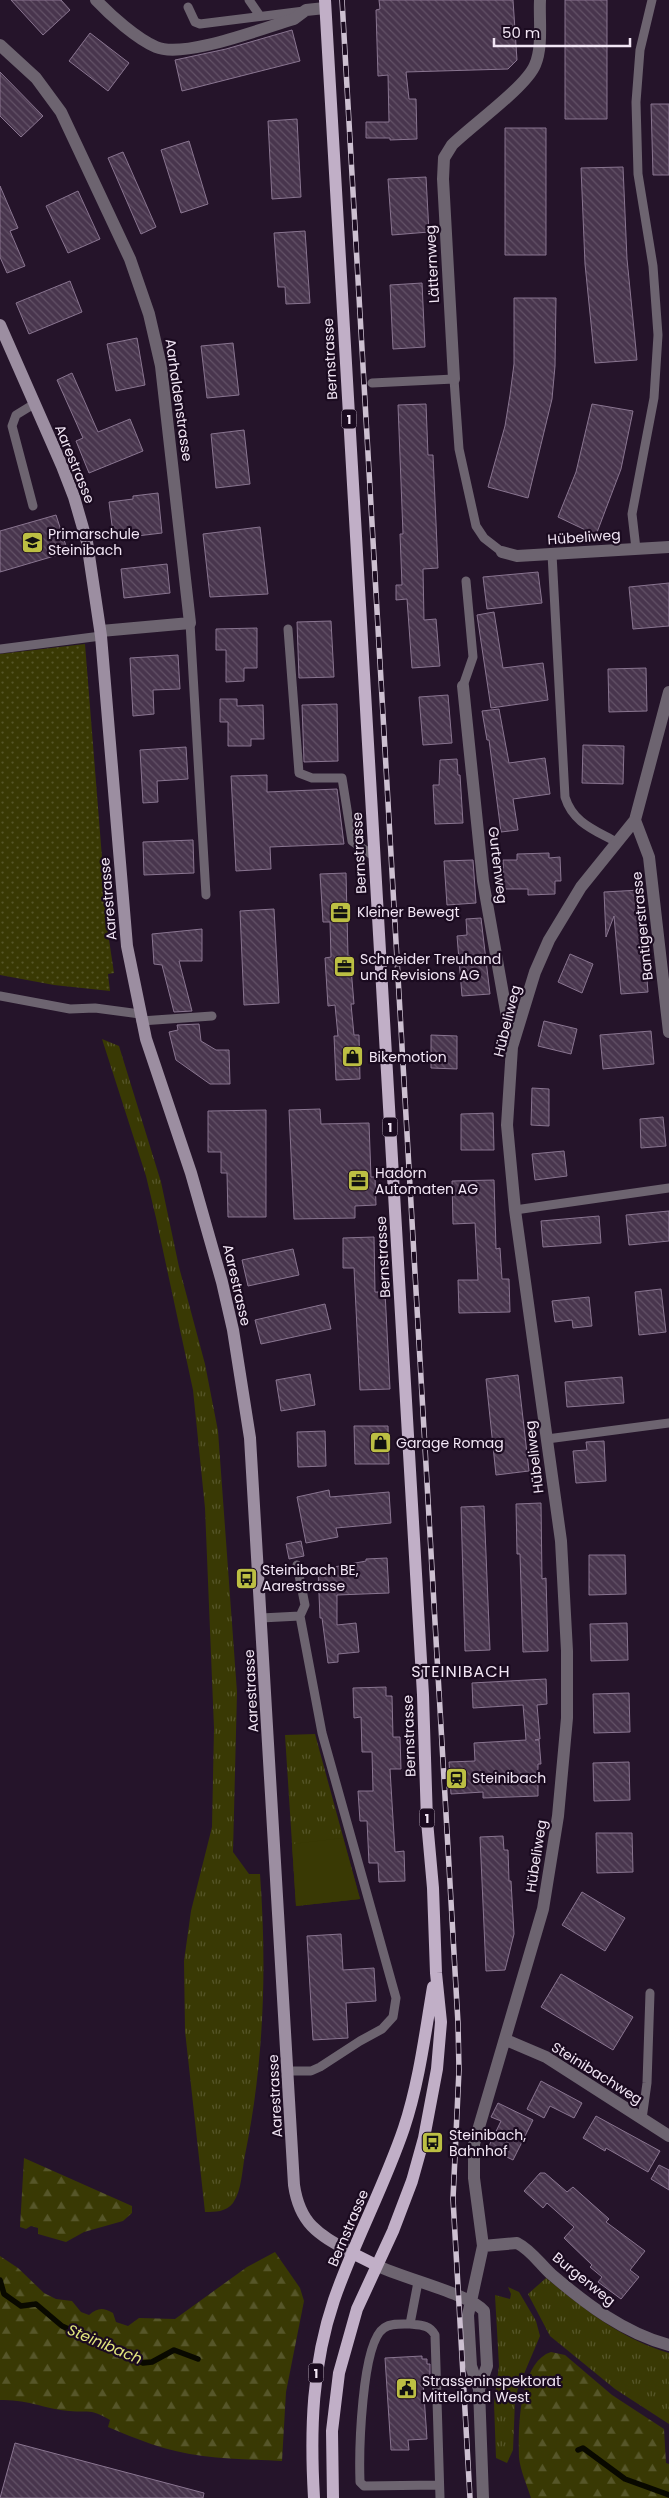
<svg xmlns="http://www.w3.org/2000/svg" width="669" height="2498" viewBox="0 0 669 2498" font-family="Poppins,sans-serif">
  <defs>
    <pattern id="grass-tufts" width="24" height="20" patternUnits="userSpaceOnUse" patternTransform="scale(1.25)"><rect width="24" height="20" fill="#393904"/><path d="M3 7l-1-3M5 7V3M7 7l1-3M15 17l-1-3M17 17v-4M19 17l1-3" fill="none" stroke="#565629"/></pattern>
    <pattern id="forest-firs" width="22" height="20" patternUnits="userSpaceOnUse" patternTransform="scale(1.25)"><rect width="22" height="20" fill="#393904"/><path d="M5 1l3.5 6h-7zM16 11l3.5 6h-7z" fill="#565629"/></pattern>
    <pattern id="garden-dots" width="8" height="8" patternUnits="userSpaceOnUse" patternTransform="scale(1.25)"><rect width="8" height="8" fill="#393904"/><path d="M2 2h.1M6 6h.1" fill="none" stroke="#565629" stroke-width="1.8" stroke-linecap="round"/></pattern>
    <pattern id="building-back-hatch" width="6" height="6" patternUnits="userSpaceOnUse" patternTransform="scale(1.25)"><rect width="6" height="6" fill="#48354d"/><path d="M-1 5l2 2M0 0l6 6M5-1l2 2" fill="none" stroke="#635267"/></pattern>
  </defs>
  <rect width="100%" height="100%" fill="#25142a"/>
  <path fill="url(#grass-tufts)" d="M102 1039 119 1046 161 1182 179 1267 205 1364 218 1431 237 1692 233 1852 249 1874H260C267 1968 264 2063 245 2155 242 2170 242 2190 233 2203 226 2212 215 2212 205 2212L185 2031 184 1961 191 1911 212 1827 214 1728 205 1508 193 1390 156 1218 146 1176Z
    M315 1734 360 1899 296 1906 285 1735Z
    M546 2278C584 2309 621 2339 669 2353V2424L615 2389 550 2336 528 2294Z
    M508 2287 519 2292 536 2321 540 2336 518 2388 515 2401 513 2450 507 2463 496 2458 494 2403 499 2366 495 2295 510 2299 511 2294Z"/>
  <path fill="url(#forest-firs)" d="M24 2158 132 2206V2213L123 2221 84 2232 66 2242 38 2234V2228L31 2226 26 2229 20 2227Z
    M275 2252 300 2288 304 2301 286 2392 282 2461C239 2459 193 2459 151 2444 137 2439 122 2433 108 2427L110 2420C89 2408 90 2413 69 2411 44 2409 28 2399 0 2400V2256L18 2268 44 2293 56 2299 72 2301 81 2312 89 2315C98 2308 102 2307 113 2313L116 2322 128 2326 139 2318 175 2319 247 2267Z
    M551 2352 565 2355 612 2395 664 2429 666 2463 669 2464V2498H531C527 2485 520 2470 519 2457 518 2429 519 2362 551 2352Z"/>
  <path fill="#393904" d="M343 1838 360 1899 296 1906 292 1844Z"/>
  <path fill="url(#garden-dots)" d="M85 644 108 933 114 973 108 974 110 991 54 985 0 975V654Z"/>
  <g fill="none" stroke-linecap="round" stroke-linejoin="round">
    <path stroke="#090900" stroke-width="5.5" d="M0 2280 4 2294 21 2306 36 2304 62 2326 143 2363 152 2362 174 2350 198 2359
      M578 2450 583 2448 625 2479 669 2495"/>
  </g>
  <path fill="url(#building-back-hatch)" stroke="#897590" d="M11 0H61L70 10 43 35Z
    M379 0H513L517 60 508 69 406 72 409 99H416L417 139 390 140V138H366V122H389L388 75 378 76 376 10 380 9Z
    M565 0H607V119H565Z
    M292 30 300 61 182 91 175 60 226 49Z
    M90 33 129 63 108 91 69 61Z
    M0 72 43 116 21 137 0 116Z
    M651 104H669V175H653Z
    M297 119 301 197 272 199 268 121Z
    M505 128H546V255H505Z
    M189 141 208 204 181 213 161 150Z
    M123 152 156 227 141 234 108 158Z
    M623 167 627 259 637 360 595 363 585 264 581 168Z
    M426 177 429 232 392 235 388 179Z
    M0 186 18 228 10 231 25 266 7 273 0 257Z
    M78 191 100 239 68 253 46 206Z
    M305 231 310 303 286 304 285 287H278L274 233Z
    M70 281 82 312 29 334 16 303Z
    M422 283 425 347 393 349 390 285Z
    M514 298H556L555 366 552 399 528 498 488 487 505 426 510 395 514 364Z
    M137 338 145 385 116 391 107 344Z
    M233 343 239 395 207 398 201 346Z
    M72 373 98 432 130 419 143 451 89 473 76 441 83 438 57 380Z
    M426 404 428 455H433L438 568 423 569 424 620 436 619 440 666 412 668 407 599 396 600V585H402L400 534H403L398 405Z
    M592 404 633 411 621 469 596 535 558 517 576 472Z
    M244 430 250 484 216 488 211 434Z
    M158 493 162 533 137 536 136 530 113 533 109 502 133 499V496Z
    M56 515 68 552 0 572V531Z
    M260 527 268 594 210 597 203 534Z
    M167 564 170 593 124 598 121 569Z
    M538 572 542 603 487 609 483 577Z
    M669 583V626L633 629 629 587Z
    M494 612 503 668 543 663 548 700 491 708 477 615Z
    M331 621 334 677 299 678 297 622Z
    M257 628V668H244V681L226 682V650H216V629Z
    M178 655 180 689 153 690 154 714 133 716 130 658Z
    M646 668 647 711 609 712 608 669Z
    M448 695 452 743 423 745 419 697Z
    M220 699H237V706L263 705 264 739H251V746H228V722H220Z
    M337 704 338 761 304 762 302 705Z
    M499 709 509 763 545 758 550 794 513 799 518 830 501 832 489 740H487L482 711Z
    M583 745 624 746 623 784 582 783Z
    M186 747 188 779 157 781 158 802 143 803 140 750Z
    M457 759 458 775H460L463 823 435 824 433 785H439L440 760Z
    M267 775V792L337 789 344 844 270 847 271 869 236 871 231 776Z
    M193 840 194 873 144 875 143 842Z
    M549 853V858L560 857 561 881H555V894L528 895V889H504L503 860H517V854Z
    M473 860 476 903 447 905 444 861Z
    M346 873 348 956H350L354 1004H351L354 1035H359L360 1079 336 1080 334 1036H338L335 1005 328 1006 325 958 331 957 330 922H323L320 874Z
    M640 890 643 966H646L648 992 621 994 614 916 606 937 604 892Z
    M274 909 279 1003 244 1005 240 911Z
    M481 918 490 994 462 996 457 936 467 935 466 919Z
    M202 929V961H179L192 1011 174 1012 162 965 154 964 152 934Z
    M570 954 593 964 582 993 558 982Z
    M544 1021 577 1029 571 1054 538 1046Z
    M199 1024 201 1041 216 1050H229L230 1084H210L176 1060 169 1032 178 1030 177 1025Z
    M651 1031 654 1064 603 1069 600 1035Z
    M431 1035 457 1036V1069L431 1068Z
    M532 1088 549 1089V1126L531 1125Z
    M320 1109 321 1124 369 1123 371 1177H375L376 1205 355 1206V1218L294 1219 289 1110Z
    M266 1110V1217H228L227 1173H221V1152H208V1111Z
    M493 1113 494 1150H461V1114Z
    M663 1117 666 1146 641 1148 640 1119Z
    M564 1151 567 1176 535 1180 532 1154Z
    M494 1180 496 1249 500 1248 502 1279H509L510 1312 459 1313 458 1280H478L476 1241 475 1223 453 1224 452 1181Z
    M669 1211V1241L629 1245 626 1215Z
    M599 1216 601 1243 543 1247 541 1221Z
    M374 1237 375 1292H385L390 1389 360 1390 354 1268H343V1238Z
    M293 1249 299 1275 248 1286 242 1260Z
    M661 1289 666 1332 639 1335 635 1292Z
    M589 1297 592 1326 573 1328 572 1320 555 1322 552 1301Z
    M325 1304 331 1329 261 1344 255 1320Z
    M310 1374 315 1405 281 1411 276 1380Z
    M518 1375 529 1471 496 1475 486 1379Z
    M622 1377 624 1403 567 1407 565 1382Z
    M354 1426H388L389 1464H355Z
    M325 1431 326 1466 298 1467 297 1432Z
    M604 1441 606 1481 576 1483 573 1451 587 1450 586 1442Z
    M329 1490 330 1497 389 1492 391 1523 336 1528 338 1537 306 1543 297 1497Z
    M541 1503 542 1579 546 1578 548 1651 523 1652 520 1554H517L516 1504Z
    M484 1506 490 1650 465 1651 461 1507Z
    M301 1541 304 1556 289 1559 286 1544Z
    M589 1555H625L626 1594 589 1595Z
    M387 1558 389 1593 337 1595V1625L356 1623 359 1652 338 1654V1662L328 1663 322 1618H320L318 1570 366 1561V1559Z
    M627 1623 628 1660 591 1661 590 1624Z
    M546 1679 547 1704 537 1705 540 1739 535 1740H539L541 1764H538V1796L483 1798V1792L451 1794 449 1762 475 1761 474 1743 526 1740 523 1705 473 1708 472 1683Z
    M386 1687V1696H392L393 1737H400L401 1769H390L395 1852 404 1851 405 1881 379 1882 378 1863H369L367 1821H360L358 1791H373L372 1752H362L361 1717 354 1718 353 1688Z
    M629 1693 630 1732 594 1733 593 1694Z
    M629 1762 630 1800 594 1801 593 1763Z
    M596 1833H632L633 1872 597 1873Z
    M503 1836 504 1850H508L509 1881H511L514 1934 505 1970 486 1971 480 1837Z
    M582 1892 625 1918 605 1951 562 1925Z
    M341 1934 343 1970 374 1968 376 2001 346 2003 348 2038 313 2040 307 1936Z
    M561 1974 633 2017 613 2050 541 2007Z
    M541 2081 582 2103 574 2118 550 2106 544 2118 527 2109Z
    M498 2103 533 2120 513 2160 488 2148 501 2121 491 2117Z
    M596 2116 660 2151 648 2172 606 2148 605 2151 583 2138Z
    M659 2165 669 2170V2190L651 2179Z
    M540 2173H545L567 2192 573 2187 609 2219 606 2222 645 2251 630 2270 639 2277 621 2299 598 2282 602 2277 590 2267 592 2265 564 2238 574 2227 547 2203 543 2208 524 2191Z
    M422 2356V2359H427V2364H430V2381H423L427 2439 408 2440 409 2450H391L385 2358Z
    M15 2443 204 2493 203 2498H0Z"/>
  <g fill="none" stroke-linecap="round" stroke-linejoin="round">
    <path stroke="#6d6470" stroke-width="9" d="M249 0 260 16
      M188 7 195 22 200 24 304 11
      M372 383 454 379 459 449 476 526 484 538 502 552
      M33 506 12 426 16 415 34 404
      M636 549 632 514 654 398 658 335 653 266 638 174 636 102 640 50 652 0
      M552 554 565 797C573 823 595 830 616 842
      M190 623 206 895
      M288 629 299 773 312 778H342L352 841 375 857
      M0 649 101 636
      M463 686 473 657 466 581
      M0 996 70 1009 95 1008 140 1014
      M141 1021 212 1016
      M515 1210 669 1188
      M547 1439 669 1423
      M297 1565 305 1605 300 1616
      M261 1618 300 1616 322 1733 396 1998 393 2017 382 2029 360 2041 320 2067 311 2071H289
      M642 2119 647 2083 650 1993
      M418 2282 410 2324C421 2325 430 2325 435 2335L440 2498
      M410 2324C402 2324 391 2323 384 2328 361 2343 359 2454 360 2482L364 2486 439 2485"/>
    <path stroke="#6d6470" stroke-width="12" d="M96 0C110 15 137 39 156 47 184 59 263 28 294 19L306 10 325 8
      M0 45 36 78 61 112 130 259 149 314 161 366 190 623 101 631
      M454 379 443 179 444 158 452 145C471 126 526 87 535 65 543 47 539 20 540 0
      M502 552 517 556 669 547
      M463 686 483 881 512 1045
      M635 820 649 857 669 1032
      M506 2040 546 2057 669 2136
      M483 2246 517 2243C531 2250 540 2264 551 2274 586 2304 624 2333 669 2345
      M376 2265C401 2278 470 2294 484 2311L487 2366 479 2389 483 2498
      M479 2389 471 2366 468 2315 483 2246 474 2178V2144L543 1909 558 1816 567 1718V1651L561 1541 515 1210 507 1125 512 1047 535 972 549 940 581 887 635 820 669 692"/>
    <path stroke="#9c8ea1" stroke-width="12" d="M0 325 62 466 74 497 87 542 101 636 127 946 146 1039 191 1173 222 1282 233 1330 250 1438 294 2185C300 2226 320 2235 354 2254"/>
    <path stroke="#c1afc7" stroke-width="12" d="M325 0 423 1695 427 1821 433 1888 436 1973 441 2022 437 2069 424 2138 412 2181 393 2231 357 2309 339 2373 332 2431 333 2498
      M354 2254 376 2265
      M314 2498C310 2430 312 2365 334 2300 354 2242 384 2187 404 2128 419 2083 425 2034 433 1987"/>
    <defs>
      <path id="rail" d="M342 0 458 2023 459 2070 453 2199 470 2498"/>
    </defs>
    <use href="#rail" stroke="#cdc0d1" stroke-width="5.5"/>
    <use href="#rail" stroke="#1b0b20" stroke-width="4" stroke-dasharray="11" stroke-linecap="butt"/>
  </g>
  <defs>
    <symbol id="school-square" viewBox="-11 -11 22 22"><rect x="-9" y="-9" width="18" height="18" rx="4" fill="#bcbf43" stroke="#1b0b20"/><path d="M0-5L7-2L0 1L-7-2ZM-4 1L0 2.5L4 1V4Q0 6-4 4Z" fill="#111"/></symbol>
    <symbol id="office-square" viewBox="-11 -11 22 22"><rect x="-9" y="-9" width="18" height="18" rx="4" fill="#bcbf43" stroke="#1b0b20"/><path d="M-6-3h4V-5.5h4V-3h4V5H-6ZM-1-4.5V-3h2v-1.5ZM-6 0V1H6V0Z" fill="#111"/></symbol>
    <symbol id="shop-square" viewBox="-11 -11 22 22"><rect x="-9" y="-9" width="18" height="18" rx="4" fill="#bcbf43" stroke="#1b0b20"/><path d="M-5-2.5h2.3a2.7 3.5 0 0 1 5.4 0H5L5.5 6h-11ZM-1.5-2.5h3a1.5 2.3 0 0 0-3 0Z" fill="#111"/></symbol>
    <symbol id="bus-square" viewBox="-11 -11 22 22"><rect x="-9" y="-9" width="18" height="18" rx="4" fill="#bcbf43" stroke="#1b0b20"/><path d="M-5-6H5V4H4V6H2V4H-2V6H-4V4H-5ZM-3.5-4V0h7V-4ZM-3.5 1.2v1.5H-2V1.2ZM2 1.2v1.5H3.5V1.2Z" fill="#111"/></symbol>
    <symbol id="station-square" viewBox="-11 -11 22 22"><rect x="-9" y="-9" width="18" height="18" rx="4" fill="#bcbf43" stroke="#1b0b20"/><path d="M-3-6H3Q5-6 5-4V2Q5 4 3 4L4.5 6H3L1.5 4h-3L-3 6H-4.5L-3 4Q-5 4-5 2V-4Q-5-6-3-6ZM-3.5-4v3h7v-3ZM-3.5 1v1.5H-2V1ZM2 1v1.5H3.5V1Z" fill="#111"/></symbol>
    <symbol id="civic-square" viewBox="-11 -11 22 22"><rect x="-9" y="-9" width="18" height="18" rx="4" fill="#bcbf43" stroke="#1b0b20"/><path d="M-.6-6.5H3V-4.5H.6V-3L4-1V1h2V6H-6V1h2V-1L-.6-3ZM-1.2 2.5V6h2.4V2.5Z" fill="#111"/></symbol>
  </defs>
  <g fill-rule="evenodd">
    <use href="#school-square" x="20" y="530" width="25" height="25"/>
    <use href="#office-square" x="328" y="900" width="25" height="25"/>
    <use href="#office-square" x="332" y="954" width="25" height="25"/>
    <use href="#shop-square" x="340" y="1044" width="25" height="25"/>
    <use href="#office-square" x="346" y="1168" width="25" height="25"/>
    <use href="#shop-square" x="368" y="1430" width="25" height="25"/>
    <use href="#bus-square" x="234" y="1566" width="25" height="25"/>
    <use href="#station-square" x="444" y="1766" width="25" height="25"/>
    <use href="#bus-square" x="420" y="2130" width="25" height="25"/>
    <use href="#civic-square" x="394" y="2376" width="25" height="25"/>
  </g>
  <g text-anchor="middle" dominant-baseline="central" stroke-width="4.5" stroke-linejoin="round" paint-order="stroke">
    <g fill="#1b0b20" stroke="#b2a4b5" stroke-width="1">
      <rect x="341.5" y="409.5" width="15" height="19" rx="4"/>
      <rect x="382.5" y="1117.5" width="15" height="19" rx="4"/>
      <rect x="419.5" y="1808.5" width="15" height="19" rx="4"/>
      <rect x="308.5" y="2363.5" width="15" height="19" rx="4"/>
    </g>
    <g font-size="12" font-weight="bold" fill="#f2e6f5">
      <text x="349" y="419">1</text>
      <text x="390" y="1127">1</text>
      <text x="427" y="1818">1</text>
      <text x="316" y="2373">1</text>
    </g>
    <g font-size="14" fill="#f2e6f5" stroke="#1b0b20">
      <text transform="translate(432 264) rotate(-93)">Lätternweg</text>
      <text transform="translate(330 359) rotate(-93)">Bernstrasse</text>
      <text transform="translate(179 400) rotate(82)">Aarhaldenstrasse</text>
      <text transform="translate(75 464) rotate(68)">Aarestrasse</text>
      <text transform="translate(584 537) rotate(-4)">Hübeliweg</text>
      <text transform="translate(359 853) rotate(-93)">Bernstrasse</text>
      <text transform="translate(498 865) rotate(83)">Gurtenweg</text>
      <text transform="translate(108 899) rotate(-95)">Aarestrasse</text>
      <text transform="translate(642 926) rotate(-96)">Bantigerstrasse</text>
      <text transform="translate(507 1021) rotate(-76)">Hübeliweg</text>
      <text transform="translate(383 1257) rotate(-93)">Bernstrasse</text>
      <text transform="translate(237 1285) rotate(77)">Aarestrasse</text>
      <text transform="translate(534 1457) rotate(-97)">Hübeliweg</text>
      <text transform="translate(251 1691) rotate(-93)">Aarestrasse</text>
      <text transform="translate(409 1736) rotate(-92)">Bernstrasse</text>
      <text transform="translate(536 1856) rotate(-81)">Hübeliweg</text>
      <text transform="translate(597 2073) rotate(32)">Steinibachweg</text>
      <text transform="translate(275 2096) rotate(-93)">Aarestrasse</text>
      <text transform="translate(348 2228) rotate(-67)">Bernstrasse</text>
      <text transform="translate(584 2279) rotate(39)">Burgerweg</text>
    </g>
    <g font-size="14" fill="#f2e6f5" stroke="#1b0b20" text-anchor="start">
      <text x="48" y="534">Primarschule<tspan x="48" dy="16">Steinibach</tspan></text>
      <text x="357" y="912">Kleiner Bewegt</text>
      <text x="360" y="959">Schneider Treuhand<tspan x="360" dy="16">und Revisions AG</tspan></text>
      <text x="369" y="1057">Bikemotion</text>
      <text x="375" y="1173">Hadorn<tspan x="375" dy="16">Automaten AG</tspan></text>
      <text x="396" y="1443">Garage Romag</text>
      <text x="262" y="1570">Steinibach BE,<tspan x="262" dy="16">Aarestrasse</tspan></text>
      <text x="472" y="1778">Steinibach</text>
      <text x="449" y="2135">Steinibach,<tspan x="449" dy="16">Bahnhof</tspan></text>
      <text x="422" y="2381">Strasseninspektorat<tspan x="422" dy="16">Mittelland West</tspan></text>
    </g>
    <g font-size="15" font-style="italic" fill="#e2e67e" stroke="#1b0b20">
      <text transform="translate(105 2344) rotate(23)">Steinibach</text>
    </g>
    <g font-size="16" letter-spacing="1" fill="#f2e6f5" stroke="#1b0b20">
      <text x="461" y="1671">STEINIBACH</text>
    </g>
  </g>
  <path d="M494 38v8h136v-8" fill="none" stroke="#f2e6f5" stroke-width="2.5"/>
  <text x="502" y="38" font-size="15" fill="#f2e6f5" stroke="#1b0b20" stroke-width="4" paint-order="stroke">50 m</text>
</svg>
